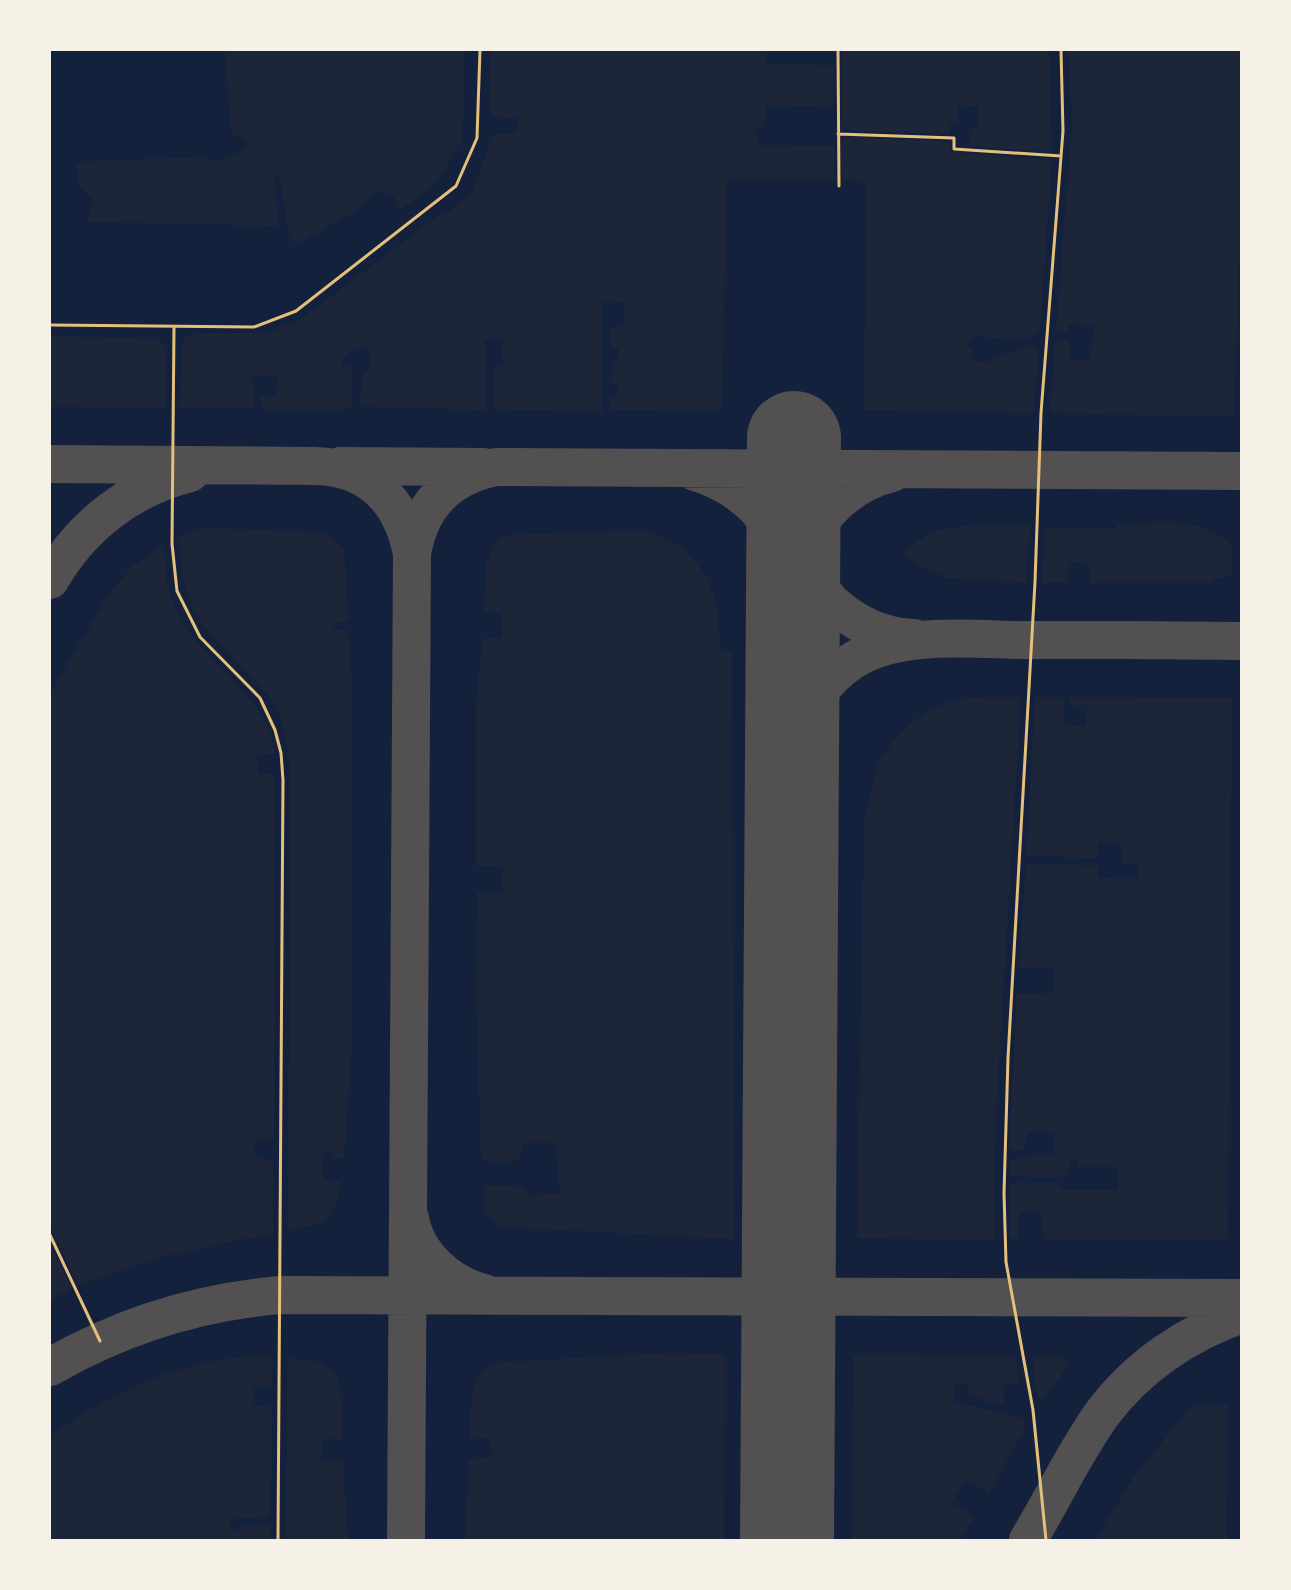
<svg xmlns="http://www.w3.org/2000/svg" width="1291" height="1590" viewBox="0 0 1291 1590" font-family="'Exo 2',sans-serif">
  <rect width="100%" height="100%" fill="#14213d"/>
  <path fill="#1d2539" d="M224 50H464L463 144 458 145 444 173 425 192 399 211 394 197 383 191 372 196 355 212 296 244 289 238 279 176 275 178 278 226 86 222 94 201 80 187 76 166 87 161 204 157 220 162 223 157 235 156 247 148V140L232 136Z
    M490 50H767V64L834 65 833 107 766 105 765 126 756 128 758 145 835 146 834 179H727L722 409 610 410 611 398H616L618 386 611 385 612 361H619V349H611L610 327H623L624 302 601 301 602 412 494 409 493 366 503 365V339L485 340 486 410 363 407 360 403 362 375 369 371V349L365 347 355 349 342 358V366L353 367 352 404 350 409H261V396H276L277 375 252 376 255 408H179L182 346 184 338 196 333H265L297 322 443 212 447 214 473 191 493 134H516L518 118 491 117Z
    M842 50H1049L1052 152 970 146 971 129 977 128 978 106 958 105 957 122 951 123 950 134 841 130Z
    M1069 50H1241L1242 184 1234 416 1113 415 1050 412 1055 341 1069 340V360L1089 361 1095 326 1069 324 1068 333 1056 331 1072 126Z
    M845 137 945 141 950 145 951 152 1052 160 1040 331C1019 347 995 335 971 337V341L966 342 967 347H971L972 358H974V362H990L991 359 1031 346 1039 347 1034 413 864 410 866 181 842 180 840 140Z
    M50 336 160 339 166 349V408L50 407Z
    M968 525H1030L1026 582 947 578 925 569 901 555 930 532Z
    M1117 525C1153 525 1206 514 1232 547L1233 572 1229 577 1213 579V583H1090L1089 571 1086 562H1069L1067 582 1042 583 1045 527 1117 528Z
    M210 528 320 532 334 538 344 550 349 622 334 623 335 629 348 630 353 698 352 1046 344 1158H333L332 1151H321L320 1156H323V1178L341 1182C333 1225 329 1222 288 1230L290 766C287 745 285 722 274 704 265 689 252 677 240 665 194 618 182 605 179 537L196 529Z
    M621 531H649L682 547 708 577 717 610 721 651H732L734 1239 500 1227C483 1212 484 1207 483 1185L526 1187 528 1196 560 1193 555 1143H522L519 1161H481L476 994 477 893 503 892V867L476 866V705L482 639 502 637 501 614 484 611 486 566 494 543 506 535Z
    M164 544C165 563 166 585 173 603 195 661 267 689 274 754L257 755 258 774H275L274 1139H255V1158L273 1160V1234C205 1246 141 1259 78 1287L50 1225V693L110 592 133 566Z
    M1021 697 997 1098 994 1173 995 1241 857 1238 864 819C869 802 872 777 880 761 885 751 894 740 902 732 939 694 971 698 1021 697Z
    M1035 697H1064V725L1085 726 1088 705H1070L1069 697 1232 698 1228 1237 1226 1240H1044L1041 1212H1019L1018 1239H1012L1010 1236 1009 1186 1011 1183H1059L1060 1190H1118V1167H1078L1077 1159 1070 1160 1068 1177 1009 1176 1010 1159 1027 1158 1036 1155H1055L1054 1132H1027L1025 1149 1015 1151 1009 1149 1017 994 1053 993V968H1019L1026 864 1097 865 1099 878 1137 879V864L1122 863 1121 844 1098 843V858L1026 856Z
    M50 1244 72 1289 50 1300Z
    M667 1353 725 1354 724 1540H465L469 1460 493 1457 490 1438 470 1439C472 1410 465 1367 503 1362Z
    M853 1355 1016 1356 1018 1384 1004 1385V1406L968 1395V1384L954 1383V1401L1023 1419 1026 1427 989 1493 965 1481 951 1504 975 1516 960 1540H852Z
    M247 1356H273L272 1385 253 1386V1406L272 1407 271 1513 266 1517 239 1519 236 1517 228 1524 235 1532 244 1526 269 1524 271 1526V1540H50V1436C96 1403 149 1375 205 1363 219 1359 233 1358 247 1356Z
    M1041 1356H1063L1070 1363 1044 1398H1038C1034 1386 1031 1371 1034 1358Z
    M287 1358C297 1359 310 1359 320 1362 348 1371 341 1416 342 1439H323L321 1460 343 1461 348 1540H286Z
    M1192 1405H1228L1227 1540H1095L1133 1478Z"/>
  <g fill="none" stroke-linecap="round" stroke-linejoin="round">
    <path stroke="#525050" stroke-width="38" d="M50 464 315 466C371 467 402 502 412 554
      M340 466 484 467
      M695 472C719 479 739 491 756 508L831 602C855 624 882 637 914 638
      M50 580C81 526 130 488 190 473
      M793 718C794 685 795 653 796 621 796 603 795 584 800 566 810 521 847 484 892 473
      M792 886C792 857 793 828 794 799 795 772 794 744 805 718 818 687 842 662 874 650 916 634 974 639 1018 640 1093 640 1167 640 1242 641
      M410 1218C416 1255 449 1284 484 1293
      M50 1367C121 1326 197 1302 280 1295L1242 1298
      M406 1540 412 554C420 505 448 477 496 467L1242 471
      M1028 1540C1053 1499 1074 1453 1102 1414 1137 1367 1187 1333 1242 1314"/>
    <path stroke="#525050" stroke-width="94" d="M787 1540 794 438"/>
    <path stroke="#e5c07b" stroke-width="3" d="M838 50 839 186
      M838 134 954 138V149L1061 156
      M50 325 254 327 296 311 456 186 477 138 480 50
      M174 327 172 544 177 591 200 637 260 698 275 730 281 753 283 780 278 1540
      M50 1235 100 1341
      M1046 1540 1033 1410 1006 1262 1004 1193 1008 1058 1035 582 1041 413 1063 131 1061 50"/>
  </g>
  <rect width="1291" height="1590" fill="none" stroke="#f6f1e7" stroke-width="102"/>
</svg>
